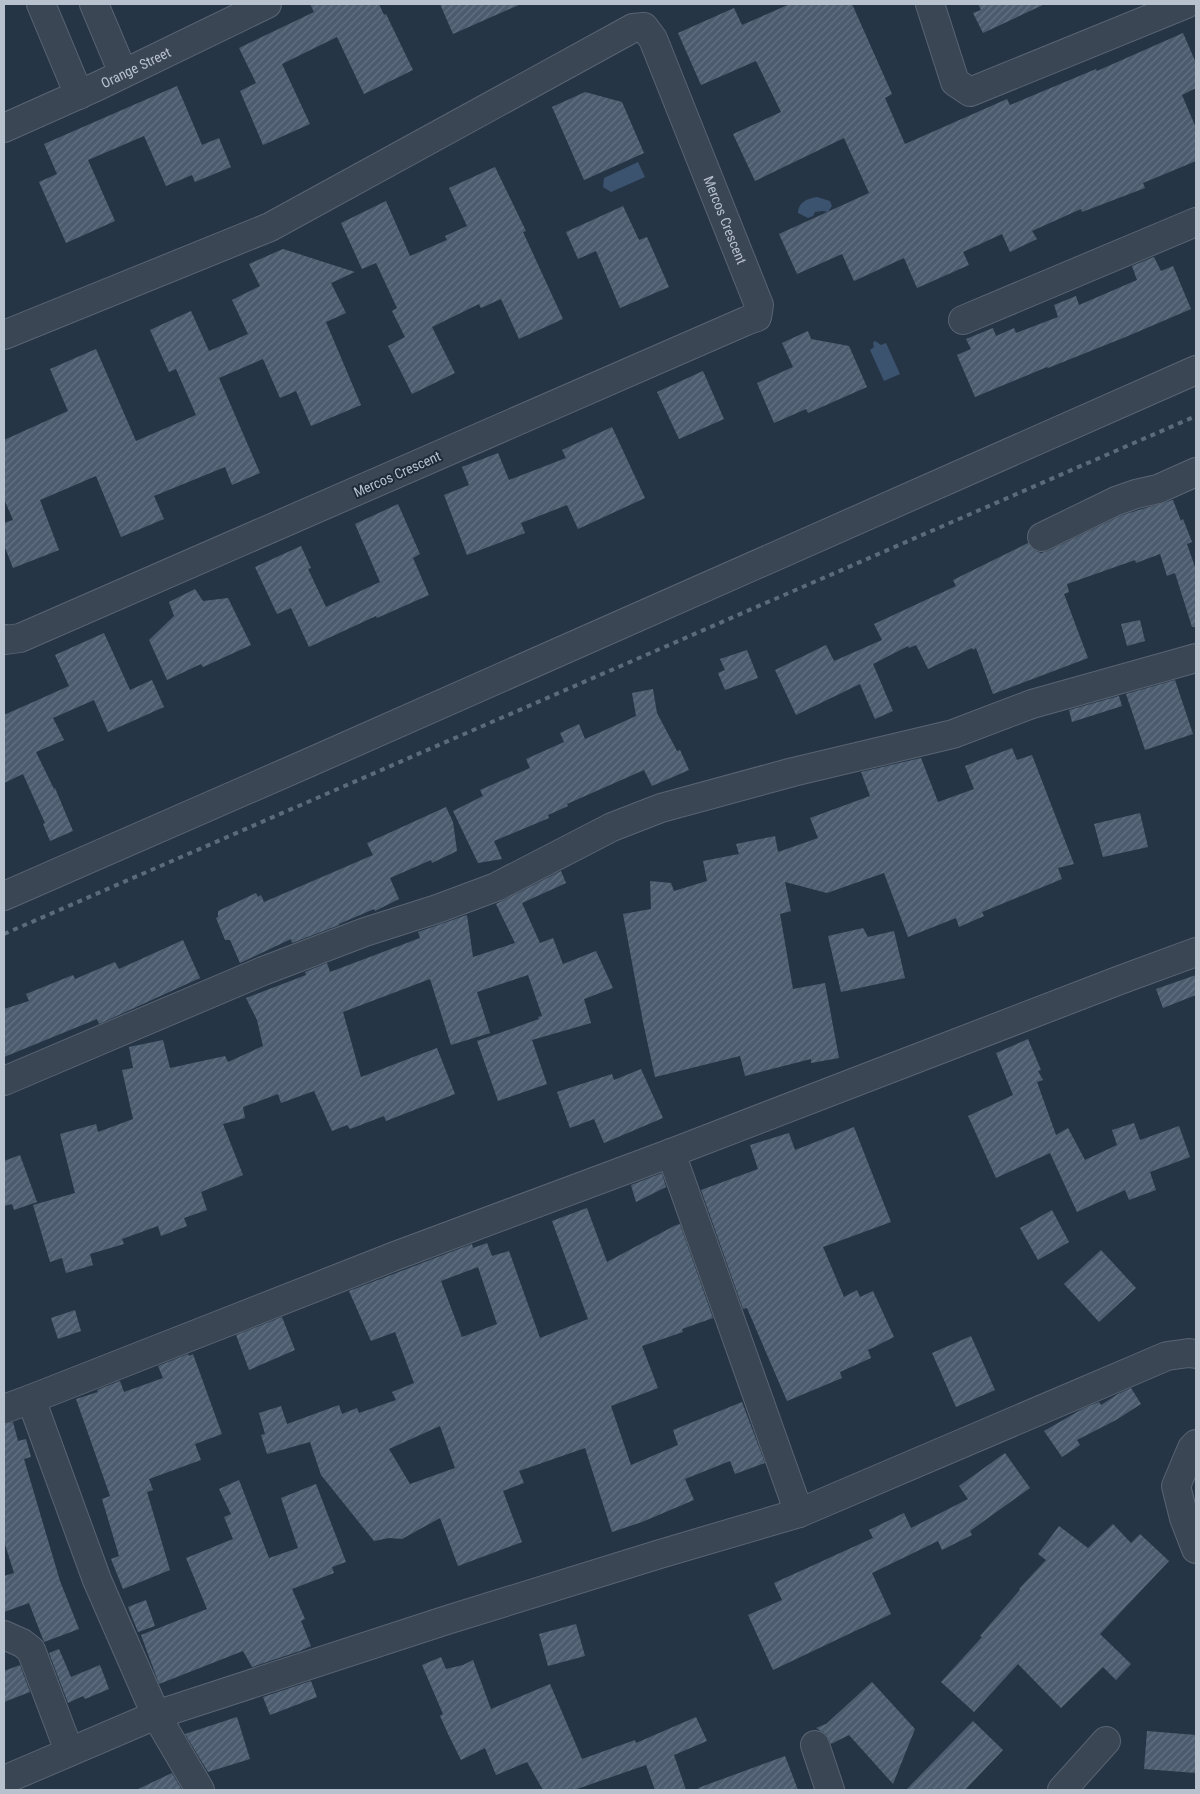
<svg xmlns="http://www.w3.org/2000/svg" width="1200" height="1794" viewBox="0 0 1200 1794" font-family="'Roboto Condensed',sans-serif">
  <defs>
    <pattern id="building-hatch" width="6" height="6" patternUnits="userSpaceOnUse" patternTransform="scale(1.25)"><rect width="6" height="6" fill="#4c5c6f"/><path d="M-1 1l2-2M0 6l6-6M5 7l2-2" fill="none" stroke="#647282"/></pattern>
  </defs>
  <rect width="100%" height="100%" fill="#263546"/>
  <path fill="#3b536f" d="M638 162 645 177 611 192 603 187 604 178Z
    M817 197 830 201 832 206 828 212 823 211 815 212 813 216 808 218 798 213C798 202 809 198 817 197Z
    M875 341 881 345 886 343 900 374 884 381 870 350 874 347 873 343Z"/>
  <path fill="url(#building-hatch)" fill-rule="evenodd" d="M310 4H379L384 15 386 14 413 70 364 94 337 37 282 64 310 124 263 145 240 91 256 83 239 48 314 12Z
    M440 4H521L453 34Z
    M790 4H852L892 94 885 98 905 144 1007 99 1010 105 1096 69 1097 71 1183 33 1196 63V88L1182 95 1196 128V161L1143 183 1145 188 1082 212 1081 209 1032 231 1037 239 1010 252 1002 234 963 252 969 265 917 288 904 258 854 281 842 254 797 274 779 234 869 193 844 138 755 181 733 134 781 112 756 61 701 85 678 33 734 8 742 25Z
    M978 4H1045L983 33 973 13 981 10Z
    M177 86 202 145 219 138 231 167 195 182 192 175 166 186 144 136 88 160 115 221 66 243 39 182 57 174 44 144Z
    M585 92 622 102 644 153 584 180 552 107Z
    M495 167 526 231 523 232 563 319 519 339 501 299 481 308 479 304 432 327 455 373 412 394 388 346 405 337 392 311 397 308 376 263 362 269 341 223 386 201 410 256 447 240 445 236 467 226 449 188Z
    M623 206 639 240 647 237 669 287 620 308 596 251 578 259 566 232Z
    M283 249 355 272 331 283 346 313 326 322 361 405 311 426 296 391 280 398 263 359 219 378 260 473 232 485 225 467 154 496 164 519 121 537 96 476 40 500 59 550 13 568 4 545V523L13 520 4 499V440L68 411 50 369 96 349 136 441 196 415 176 369 169 372 150 330 191 311 209 351 248 334 232 300 260 286 249 264Z
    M1154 257 1161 271 1173 266 1191 309 1128 336 1048 368 1047 367 975 397 957 355 971 349 966 339 993 328 996 336 1014 328 1016 333 1058 317 1054 305 1076 296 1079 305 1137 280 1132 266Z
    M808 331 811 339 849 346 867 387 808 413 806 409 774 423 757 383 793 367 782 343Z
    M703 371 724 419 679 439 657 392Z
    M612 427 645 498 578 529 567 505 521 523 525 533 467 555 444 495 469 485 462 467 498 453 509 480 566 458 562 450Z
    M1173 500 1181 521 1183 519 1192 542 1187 544 1196 570V627H1192L1175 573 1167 576 1160 554 1136 563 1135 560 1067 584 1069 592 1064 594 1088 658 993 694 976 648 973 650 972 648 928 669 916 645 909 648 908 646 873 664 893 711 875 719 860 684 796 715 775 670 826 645 834 661 882 640 874 624 956 586 953 580 1028 543 1034 550 1041 553 1048 551 1122 515Z
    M398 504 420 554 413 558 429 595 377 618 376 616 309 647 291 608 277 614 255 567 301 546 311 568 308 569 326 607 380 582 355 524Z
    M195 589 203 601 228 598 251 645 203 667 201 664 167 680 149 640 174 616 169 602Z
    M1140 620 1145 641 1127 646 1121 624Z
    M104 633 130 690 152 680 164 707 108 732 94 700 53 718 64 740 36 752 54 789 55 788 73 831 50 841 43 824 45 823 23 774 4 783V715L69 686 55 655Z
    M747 650 758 678 725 690 718 673 725 670 720 659Z
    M1175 680 1193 734 1145 750 1126 694Z
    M653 689 657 713 677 751 680 750 689 770 652 786 644 770 567 804 568 806 548 815 549 818 494 841 502 859 478 863 453 811 483 796 480 790 530 768 526 759 564 742 560 733 579 724 585 739 636 716 632 693Z
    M1119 696 1122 706 1072 722 1069 710Z
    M1012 748 1017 760 1032 755 1074 864 1058 868 1062 879 982 912 984 916 959 927 956 918 908 937 884 873 827 893 785 882 791 911 780 914 793 989 825 983 839 1058 811 1063V1059L745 1076 740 1056 655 1077 643 1022 623 914 651 909 650 881 671 883 674 891 707 881 703 861 739 854 736 844 775 836 778 852 818 838 810 818 870 796 861 772 921 758 938 802 974 789 965 766Z
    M446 807 453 822 457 851 432 863 431 860 390 878 399 899 375 911 374 909 339 924V925L292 943 291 939 240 963 230 940H225L216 918 218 917V911L256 893 258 897 261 895 264 902 373 855 367 843Z
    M1140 813 1148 847 1103 857 1094 824Z
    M561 871 566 883 522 903 540 943 553 938 563 964 596 951 613 988 584 999 591 1023 532 1040 547 1084 498 1101 477 1041 539 1019 538 1017 542 1016 528 975 477 992 490 1033 451 1045 430 979 343 1012 361 1077 437 1048 455 1094 386 1121 384 1116 350 1129 347 1125 332 1131 314 1091 281 1103 278 1094 243 1107 245 1118 223 1124 243 1175 201 1192 207 1210 184 1218 187 1226 161 1236 158 1226 122 1239 124 1244 90 1254 93 1265 66 1273 62 1258 50 1262 33 1205 75 1193 60 1134 96 1124 98 1132 133 1119 122 1070 133 1068 129 1047 163 1040 170 1068 225 1056 228 1062 263 1046 257 1020 246 998 306 975 305 972 327 963 330 972 420 938 418 932 467 915 473 957 515 943 496 904Z
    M863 928 868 937 894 931 905 978 841 992 828 936Z
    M183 940 200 978 99 1024 97 1019 4 1057V1009L29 1001 26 994 73 975 75 979 115 962 119 969Z
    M1196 975V995L1163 1008 1156 989Z
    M1028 1039 1041 1070 1038 1071 1043 1080 1037 1082 1056 1135 1068 1128 1085 1160 1117 1145 1112 1130 1134 1123 1140 1140 1179 1126 1190 1157 1150 1172 1156 1190 1129 1200 1125 1190 1077 1212 1050 1153 996 1178 968 1116 1013 1095 996 1053Z
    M641 1069 663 1118 604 1143 594 1119 570 1128 557 1092 612 1074 614 1080Z
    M854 1127 891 1222 823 1247 844 1297 857 1290 860 1297 873 1291 894 1337 868 1350 871 1358 840 1372 842 1378 787 1401 747 1308 743 1309 701 1190 758 1169 750 1145 789 1133 795 1150Z
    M20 1155 37 1202 14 1210 12 1204 4 1206V1161Z
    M662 1173 666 1187 636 1202 631 1185Z
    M587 1208 607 1262 674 1226 680 1224 713 1318 682 1329 683 1332 642 1346 658 1388 611 1406 631 1465 678 1445 673 1430 742 1402 765 1463 735 1474 730 1461 685 1479 694 1500 642 1522 612 1532 585 1448 519 1471 524 1483 503 1491 522 1542 458 1566 440 1518 402 1539 389 1538 374 1541 321 1475 310 1442 267 1454 261 1435 265 1434 259 1413 281 1406 287 1424 339 1405 342 1414 357 1408 359 1413 396 1400 392 1392 414 1383 395 1332 371 1341 349 1291 472 1244 473 1248 487 1243 492 1256 509 1251 540 1338 588 1319 552 1221ZM478 1267 497 1324 462 1337 441 1281ZM440 1426 455 1468 410 1484 389 1449Z
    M1052 1210 1069 1242 1038 1260 1020 1228Z
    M1101 1250 1136 1288 1099 1322 1064 1284Z
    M75 1310 81 1331 58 1339 51 1318Z
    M282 1317 295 1350 249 1370 236 1335Z
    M971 1336 995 1390 956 1407 932 1353Z
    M188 1354 189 1356 193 1354 222 1434 195 1444 201 1460 149 1479 153 1490 147 1492 170 1570 123 1589 111 1559 119 1556 102 1499 110 1496 76 1399 98 1392 97 1390 120 1381 124 1392 163 1378 158 1366Z
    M1131 1388 1141 1404 1116 1420 1077 1440 1080 1445 1062 1457 1044 1431 1084 1408 1099 1402 1101 1405 1118 1394Z
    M13 1422 18 1441 26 1439 31 1457 24 1459 60 1581 79 1629 44 1642 29 1603 4 1612V1576L14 1573 4 1541V1424Z
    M1005 1453 1030 1488 970 1531 972 1535 942 1550 938 1541 872 1573 891 1614 773 1670 748 1615 782 1600 774 1583 873 1538 869 1530 904 1513 911 1528 968 1499 959 1486Z
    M239 1480 269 1558 298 1548 281 1498 316 1484 346 1562 332 1567 334 1573 292 1589 305 1619 301 1621 311 1646 300 1651 252 1667 243 1651 159 1684 141 1635 207 1609 186 1558 233 1539 224 1517 231 1514 219 1489Z
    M1113 1524 1131 1543 1140 1534 1169 1561 1100 1634 1131 1664 1116 1680 1103 1667 1061 1708 1018 1664 974 1712 941 1682 982 1637 980 1636 1020 1590 1019 1589 1046 1560 1038 1554 1059 1526 1088 1548Z
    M146 1600 155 1626 138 1632 128 1607Z
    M576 1624 585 1656 548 1666 539 1634Z
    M59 1649 71 1677 100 1665 109 1689 85 1699 83 1696 68 1703 49 1653Z
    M441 1657 446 1669 463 1665 473 1660 491 1709 550 1684 582 1759 635 1740 636 1743 696 1717 707 1741 674 1755 686 1790H655L646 1765 574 1790H543L527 1762 496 1775 485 1748 461 1760 449 1736 440 1716 443 1714 422 1665Z
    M20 1665 30 1692 4 1702V1671Z
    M311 1681 317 1697 270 1715 263 1697Z
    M872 1682 915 1729 893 1784 849 1735 831 1744 826 1734 816 1728 826 1724Z
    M237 1717 250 1759 208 1772 185 1734Z
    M973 1721 1003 1750 965 1790H906Z
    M1147 1731 1196 1735V1773L1144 1769Z
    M785 1756 798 1790H699L698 1788Z
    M172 1773 182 1790H136Z"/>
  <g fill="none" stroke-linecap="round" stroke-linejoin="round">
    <defs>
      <g id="minor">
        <path d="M41 4 79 95"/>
        <path d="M94 4 123 73"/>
        <path d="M930 4 955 82 970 92 1186 4"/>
        <path id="s1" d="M4 128 98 86 267 4"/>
        <path d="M963 320 1196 222"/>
        <path id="s2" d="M4 335 270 227 633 28 644 27 653 39 759 305 757 317 746 321 20 638 5 640 4 639"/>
        <path d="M1042 537 1116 501 1136 494 1158 489 1196 472"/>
        <path d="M4 896 308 763 1196 370"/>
        <path d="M4 1081 263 971 365 932 437 909 496 887 612 827 661 808 793 772 953 734 1032 704 1196 658"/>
        <path d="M671 1153 799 1513"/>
        <path d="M31 1399 97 1580 156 1715 200 1790"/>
        <path d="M4 1409 31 1399 395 1256 671 1153 1120 980 1196 952"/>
        <path d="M1196 1444 1192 1448 1176 1486 1184 1518 1196 1549"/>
        <path d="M4 1635 22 1643 31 1650 69 1751"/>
        <path d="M815 1745 830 1790"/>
        <path d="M4 1780 156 1715 447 1620 660 1554 799 1513 1167 1356 1189 1353 1196 1354"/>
        <path d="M1062 1790 1106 1741"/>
      </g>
    </defs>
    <use href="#minor" stroke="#596472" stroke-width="30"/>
    <use href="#minor" stroke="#3b4655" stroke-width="28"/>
    <path stroke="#5c6b7c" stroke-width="4" stroke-dasharray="5 5" stroke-linecap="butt" d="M4 934 1196 416"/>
  </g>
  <g text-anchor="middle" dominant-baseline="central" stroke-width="4" stroke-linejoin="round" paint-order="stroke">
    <g font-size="14" fill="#b8c1ce" stroke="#1f2b3a">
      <text stroke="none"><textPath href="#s1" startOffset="145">Orange Street</textPath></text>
      <text stroke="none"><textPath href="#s2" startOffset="922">Mercos Crescent</textPath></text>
      <text transform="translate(397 474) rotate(-24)">Mercos Crescent</text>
    </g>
  </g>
  <rect width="1200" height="1794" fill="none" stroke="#b8c1ce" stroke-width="10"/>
</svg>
